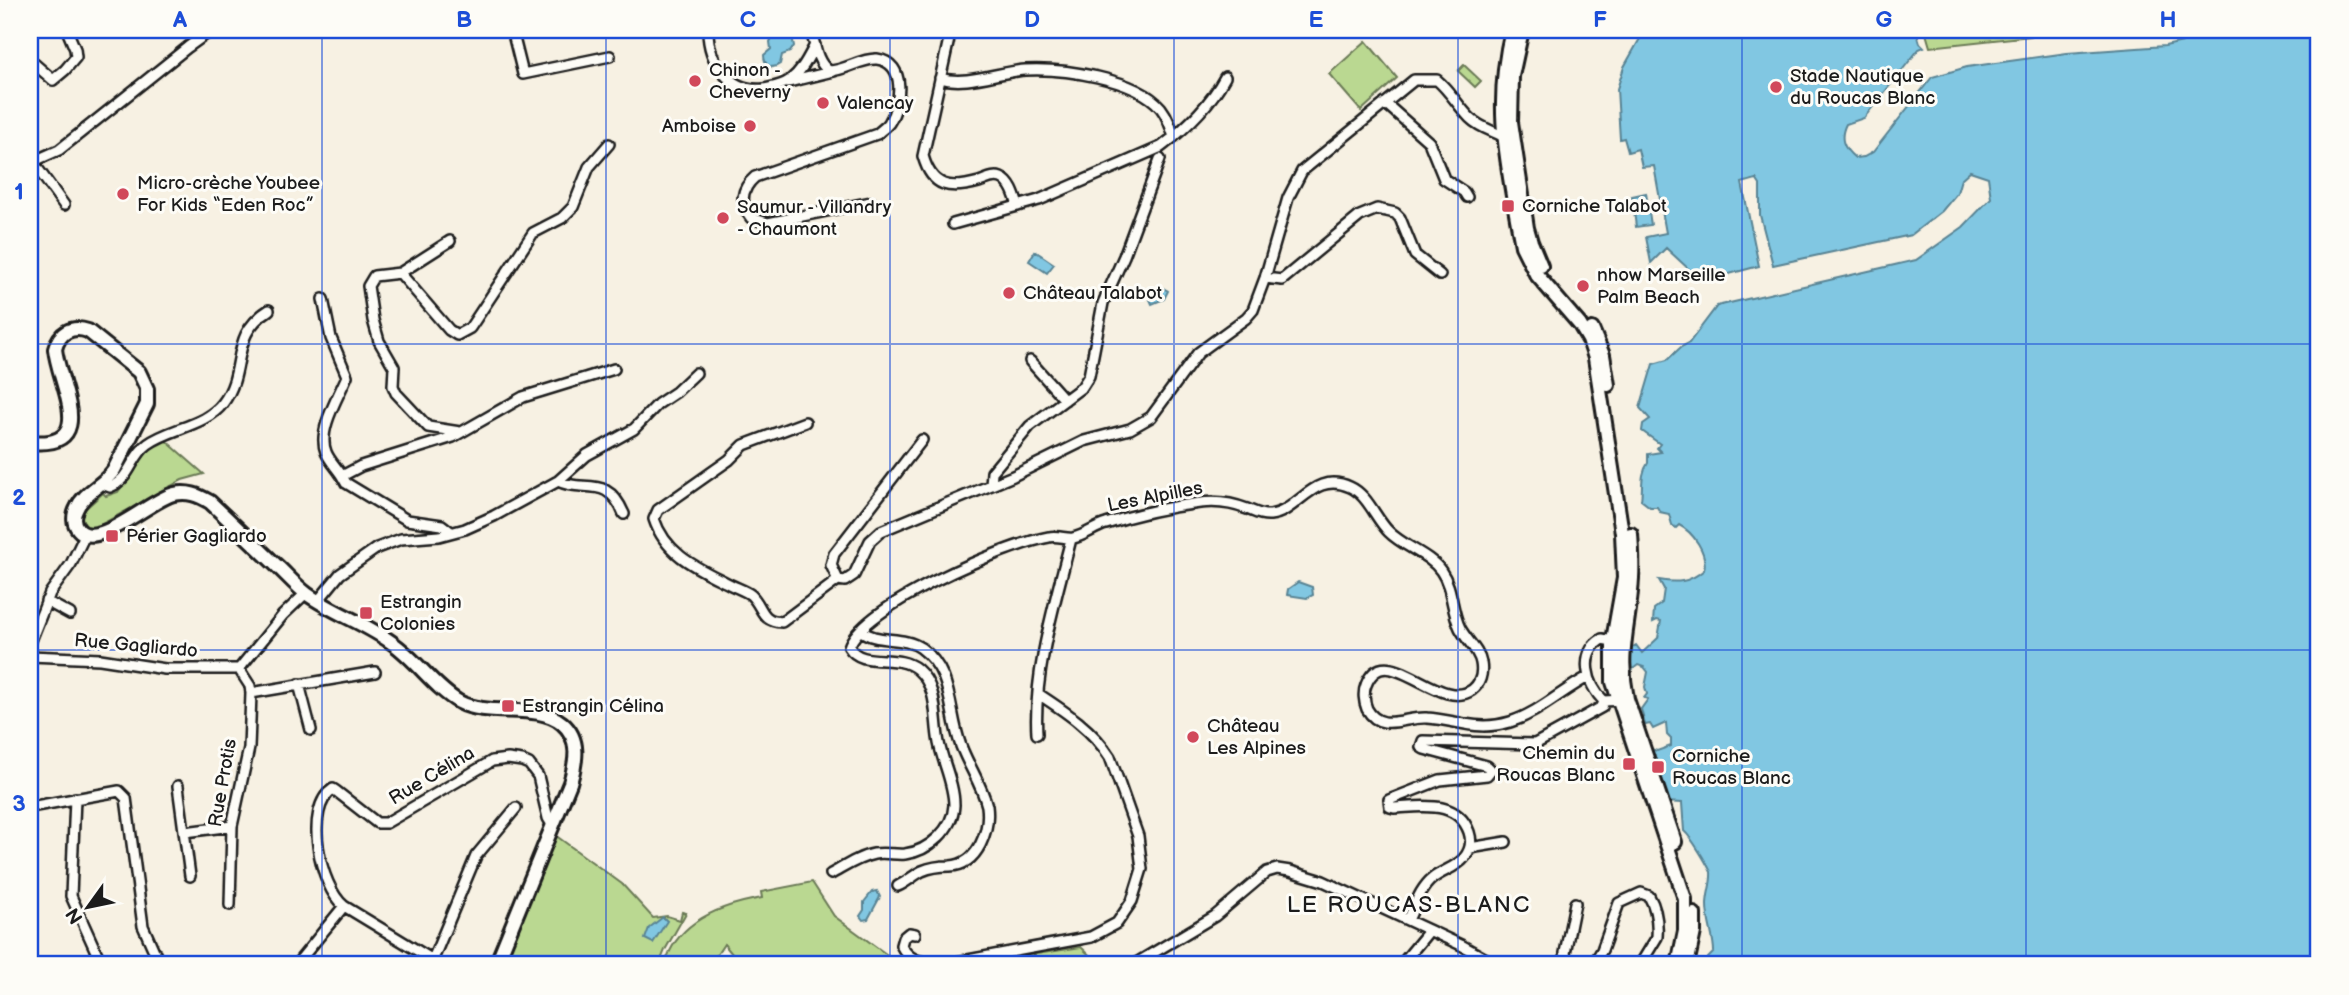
<svg xmlns="http://www.w3.org/2000/svg" width="2349" height="995" viewBox="0 0 2349 995" font-family="'Balsamiq Sans',sans-serif">
  <rect width="100%" height="100%" fill="#f7f1e3"/>
  <filter id="ink" filterUnits="userSpaceOnUse"><feTurbulence type="fractalNoise" baseFrequency=".0143" numOctaves="2"/><feDisplacementMap in="SourceGraphic" scale="14" xChannelSelector="R" yChannelSelector="G"/><feConvolveMatrix kernelMatrix="1 2 1 2 8 2 1 2 1" color-interpolation-filters="sRGB"/></filter>
  <g filter="url(#ink)">
    <path fill="#bad891" stroke="#6b7a56" stroke-width="2" d="M1925 30H2065L2066 32 1930 47Z
      M1366 41 1397 78 1361 111 1329 74Z
      M1464 65 1481 81 1475 87 1458 71Z
      M164 439 204 474 182 480 95 528 86 527 81 516 84 510 103 493 106 496 118 492 149 447Z
      M555 835 622 884 653 918 667 916 680 920 682 912 686 913 665 950 659 965H502Z
      M812 882 834 916 901 965H758L753 956 741 965 724 944 710 965H665C676 921 721 905 762 898L761 892Z
      M1081 947 1100 965H967Z"/>
    <path fill="#81c7e2" stroke="#598393" stroke-width="2" d="M1655 30H1916L1920 43 1924 47 1919 49 1864 118 1846 124C1839 138 1843 148 1855 158L1864 157 1873 152 1932 77 1967 67 2067 53 2165 46 2196 39 2216 30H2319V965H1710L1708 958 1714 952C1714 936 1707 923 1707 905 1707 893 1712 883 1711 872 1706 862 1692 838 1684 831L1682 803 1664 802 1651 782 1655 755 1651 754V749L1657 751 1671 746V739L1667 735 1666 723 1653 729 1650 724 1645 725 1641 709 1648 699 1644 698 1647 694 1645 687 1648 672 1644 667 1638 665 1629 672 1623 646 1630 649 1636 645 1642 653 1658 638 1661 621 1657 620 1653 622 1654 609 1662 603 1664 589 1659 580C1676 583 1689 583 1704 570 1708 553 1693 532 1679 525L1676 528 1672 525 1669 514 1660 512 1657 507H1650L1641 500C1643 488 1640 474 1648 463V454L1661 452 1657 448 1660 444 1642 431 1643 424 1650 419 1640 408 1653 364 1667 360 1681 347 1689 343 1717 306 1916 260 1963 227 1991 198 1988 177 1970 171 1961 179 1957 193 1942 211 1911 235 1773 265 1760 215V185L1756 179 1742 183 1759 266 1707 280 1694 274 1666 248 1651 263 1646 237 1666 233 1654 166 1642 167 1638 149 1628 152 1624 138 1620 139 1617 89 1624 67 1642 35 1648 38Z
      M783 31 792 36 794 46 790 52 782 55 780 64C772 70 764 66 764 55L771 49 770 42 773 35Z
      M1646 193 1651 225 1636 227 1632 196Z
      M1035 251 1054 264 1047 273 1029 261Z
      M1163 288 1168 291 1164 299 1152 304 1149 297 1152 291Z
      M1298 582 1312 587 1313 595 1307 598 1287 595 1288 589Z
      M877 891 880 897 868 919 863 920 860 916 864 910V902L872 892Z
      M663 917 667 921 653 943 645 939 649 928Z"/>
    <g fill="none" stroke-linecap="round" stroke-linejoin="round">
      <defs>
        <path id="street" d="M512 30 523 74 610 56
          M708 30C708 61 729 93 764 89 773 87 782 86 790 80 802 71 808 58 815 45
          M811 30C815 44 816 62 829 71 845 71 861 58 877 59 907 63 901 104 889 123 886 127 881 130 877 134L755 177C741 189 739 203 751 218L768 223 871 202
          M951 30 923 156C932 188 950 190 979 182 986 180 993 175 1001 178 1011 182 1015 196 1018 206
          M30 60 53 80 65 70 76 57 75 49 67 30
          M940 78C966 86 998 72 1025 70 1062 68 1136 78 1161 108 1168 117 1171 127 1174 137
          M789 82 834 71
          M1385 103 1429 142 1444 179 1464 192 1467 197
          M30 158 64 205
          M32 162 59 150 188 47 206 34 220 30
          M953 224 1039 200 1161 147C1186 128 1210 105 1225 77
          M450 241 400 273 374 276 368 286 373 320 379 341 394 367 393 386 396 393 428 427 460 432
          M400 273 449 330 457 335 470 328 533 233 562 218 573 207 589 167 609 144
          M1265 278 1282 280 1360 216 1377 209 1395 213 1400 218 1415 255 1440 275
          M323 299 331 338 347 376C339 396 317 430 326 452 329 460 337 468 342 476
          M1030 361 1065 400
          M805 422 744 445 729 460 658 510 654 519C666 556 700 569 731 585 737 588 746 591 751 595 764 608 760 621 782 622L838 580 845 581 854 575 870 541 881 531 1013 476 1084 441 1130 429 1151 417 1198 353 1246 318 1253 310 1265 278 1288 198 1302 171 1414 80H1437C1450 91 1458 106 1470 118 1481 129 1495 131 1508 139
          M558 481C584 494 607 473 624 514
          M102 484 110 487C131 479 131 456 148 444 170 428 206 426 223 403 248 369 228 336 269 310
          M991 485 992 472 1030 426 1082 387 1089 376 1103 303 1124 256 1160 159
          M451 532 442 525 407 520 346 483 342 476 361 466 453 437 523 397 614 369
          M838 580 831 565 834 554 922 440
          M46 601 70 614
          M318 601 340 574 377 548 401 539 439 536 465 529 494 516 558 481 587 455 634 429 658 404 676 392 696 373
          M860 630C877 644 902 635 921 648 954 672 948 712 961 746 969 767 982 785 987 806 990 829 979 865 950 866 941 866 931 867 922 871 914 875 907 882 898 886
          M1618 642 1602 639C1578 653 1587 685 1604 701L1623 700
          M30 643 50 593 71 564 85 535
          M30 656 100 659 165 669H239
          M239 669 283 615 306 593
          M299 684 311 730
          M251 693 375 672
          M1037 734C1033 672 1056 599 1071 539
          M178 786 190 876
          M75 798 71 896 102 965
          M30 807 119 791 126 798 143 926 158 960
          M185 832 232 826
          M1470 848 1506 842
          M831 874C844 867 858 857 874 854 884 852 895 855 905 854 929 851 953 829 954 805 954 784 943 763 939 743 934 717 939 688 917 669 897 652 862 669 849 647 862 606 1007 544 1049 537 1057 535 1066 539 1073 538 1084 536 1095 527 1106 524 1136 514 1168 507 1200 503 1215 501 1232 503 1247 509 1255 512 1261 516 1270 515 1299 512 1313 470 1350 487 1368 495 1375 518 1389 532 1404 547 1429 554 1441 571 1453 588 1451 610 1460 628 1466 640 1479 650 1481 663 1483 674 1480 684 1472 690 1439 713 1385 636 1366 685 1363 692 1364 702 1367 709 1381 734 1406 716 1427 718 1458 720 1477 732 1510 722 1539 713 1561 691 1588 677
          M230 905 232 826 249 748 251 693 250 686 239 669
          M1408 920C1415 906 1420 888 1433 878 1442 871 1457 867 1464 858 1471 850 1472 841 1469 832 1457 799 1422 807 1394 808L1390 807 1389 800 1440 780 1487 775 1491 770 1487 766 1424 749 1421 747 1423 741 1535 744 1602 707 1604 701
          M915 934 909 933 903 938 901 945C909 962 923 962 941 965L1091 937 1117 923 1132 901 1142 869 1138 836 1110 757C1093 730 1066 712 1040 695
          M433 960 344 906C320 887 303 808 333 789L336 791 377 823H386L492 761 508 759 522 761 529 764 538 776 548 818 553 826
          M431 964 476 856 516 808
          M296 965 344 906
          M1133 965 1215 916 1267 872 1277 869 1290 871 1323 881 1461 945 1497 965
          M1401 965 1429 931
          M1568 965 1565 953 1575 903
          M1593 965 1602 950 1619 903 1641 893 1649 896C1656 908 1658 923 1657 937L1640 965"/>
        <path id="secondary" d="M1512 30C1494 105 1506 156 1519 230L1522 246 1536 274 1580 325 1589 340 1595 358 1622 533 1624 578 1613 640V682L1685 899V931L1678 965
          M1522 30 1512 76 1511 122 1527 228 1531 242 1541 266
          M1592 329 1603 355 1608 385
          M30 442C99 449 59 386 55 349 59 333 71 325 88 331L139 372 147 389V404L114 470C104 485 84 492 77 508 73 515 73 523 78 529 96 552 151 499 174 494 188 491 198 495 210 502 232 523 254 544 276 565 286 574 296 586 307 594 335 614 368 624 395 645 417 661 436 689 459 702 489 718 537 702 562 723 581 739 576 762 570 783L496 965
          M1631 534C1632 549 1633 563 1632 578 1630 624 1617 651 1627 699L1675 842
          M1687 965 1694 932V914"/>
      </defs>
      <use href="#street" stroke="#1c1c1c" stroke-width="14"/>
      <use href="#secondary" stroke="#1c1c1c" stroke-width="18"/>
      <use href="#street" stroke="#fdfcf7" stroke-width="9"/>
      <use href="#secondary" stroke="#fdfcf7" stroke-width="12"/>
    </g>
  </g>
  <path fill="none" stroke="#1d4ed8" stroke-width="2" stroke-opacity="0.55" d="M322 30V965M606 30V965M890 30V965M1174 30V965M1458 30V965M1742 30V965M2026 30V965M30 344H2319M30 650H2319"/>
  <g fill="#d1495b" stroke="#fdfcf7" stroke-width="2.5">
    <circle cx="695" cy="81" r="7"/>
    <circle cx="1776" cy="87" r="7"/>
    <circle cx="823" cy="103" r="7"/>
    <circle cx="750" cy="126" r="7"/>
    <circle cx="123" cy="194" r="7"/>
    <rect x="1501" y="199" width="14" height="14" rx="3.5"/>
    <circle cx="723" cy="218" r="7"/>
    <circle cx="1583" cy="286" r="7"/>
    <circle cx="1009" cy="293" r="7"/>
    <rect x="105" y="529" width="14" height="14" rx="3.5"/>
    <rect x="359" y="606" width="14" height="14" rx="3.5"/>
    <rect x="501" y="699" width="14" height="14" rx="3.5"/>
    <circle cx="1193" cy="737" r="7"/>
    <rect x="1622" y="757" width="14" height="14" rx="3.5"/>
    <rect x="1651" y="760" width="14" height="14" rx="3.5"/>
  </g>
  <g text-anchor="middle" dominant-baseline="central" stroke-width="6" stroke-linejoin="round" paint-order="stroke">
    <g font-size="19" fill="#1c1c1c" stroke="#fdfcf7" text-anchor="start">
      <text x="709" y="70">Chinon -<tspan x="709" dy="22">Cheverny</tspan></text>
      <text x="1790" y="76">Stade Nautique<tspan x="1790" dy="22">du Roucas Blanc</tspan></text>
      <text x="837" y="103">Valencay</text>
      <text x="736" y="126" text-anchor="end">Amboise</text>
      <text x="137" y="183">Micro-crèche Youbee<tspan x="137" dy="22">For Kids “Eden Roc”</tspan></text>
      <text x="1522" y="206">Corniche Talabot</text>
      <text x="737" y="207">Saumur - Villandry<tspan x="737" dy="22">- Chaumont</tspan></text>
      <text x="1597" y="275">nhow Marseille<tspan x="1597" dy="22">Palm Beach</tspan></text>
      <text x="1023" y="293">Château Talabot</text>
      <text x="126" y="536">Périer Gagliardo</text>
      <text x="380" y="602">Estrangin<tspan x="380" dy="22">Colonies</tspan></text>
      <text x="522" y="706">Estrangin Célina</text>
      <text x="1207" y="726">Château<tspan x="1207" dy="22">Les Alpines</tspan></text>
      <text x="1615" y="753" text-anchor="end">Chemin du<tspan x="1615" dy="22">Roucas Blanc</tspan></text>
      <text x="1672" y="756">Corniche<tspan x="1672" dy="22">Roucas Blanc</tspan></text>
    </g>
    <g font-size="19" fill="#1c1c1c" stroke="#fdfcf7">
      <text transform="translate(1155 497) rotate(-11)">Les Alpilles</text>
      <text transform="translate(136 646) rotate(5)">Rue Gagliardo</text>
      <text transform="translate(432 776) rotate(-31)">Rue Célina</text>
      <text transform="translate(223 783) rotate(-80)">Rue Protis</text>
    </g>
    <g font-size="23" letter-spacing="2" fill="#1c1c1c" stroke="#fdfcf7">
      <text x="1409" y="905">LE ROUCAS-BLANC</text>
    </g>
  </g>
  <rect width="2349" height="995" fill="none" stroke="#fdfcf7" stroke-width="77"/>
  <g transform="translate(88 907) rotate(237)" stroke="#fdfcf7" stroke-width="5" paint-order="stroke">
  <path d="M0-5L12 26L0 18L-12 26Z" fill="#1c1c1c"/>
  <text y="-10" font-size="19" font-weight="bold" text-anchor="middle" fill="#1c1c1c">N</text>
  </g>
  <rect x="38" y="38" width="2272" height="918" fill="none" stroke="#1d4ed8" stroke-width="2.5"/>
  <g font-size="23" text-anchor="middle" font-weight="bold" fill="#1d4ed8">
    <text x="180" y="27">A</text>
    <text x="464" y="27">B</text>
    <text x="748" y="27">C</text>
    <text x="1032" y="27">D</text>
    <text x="1316" y="27">E</text>
    <text x="1600" y="27">F</text>
    <text x="1884" y="27">G</text>
    <text x="2168" y="27">H</text>
    <text x="19" y="199">1</text>
    <text x="19" y="505">2</text>
    <text x="19" y="811">3</text>
  </g>
</svg>
